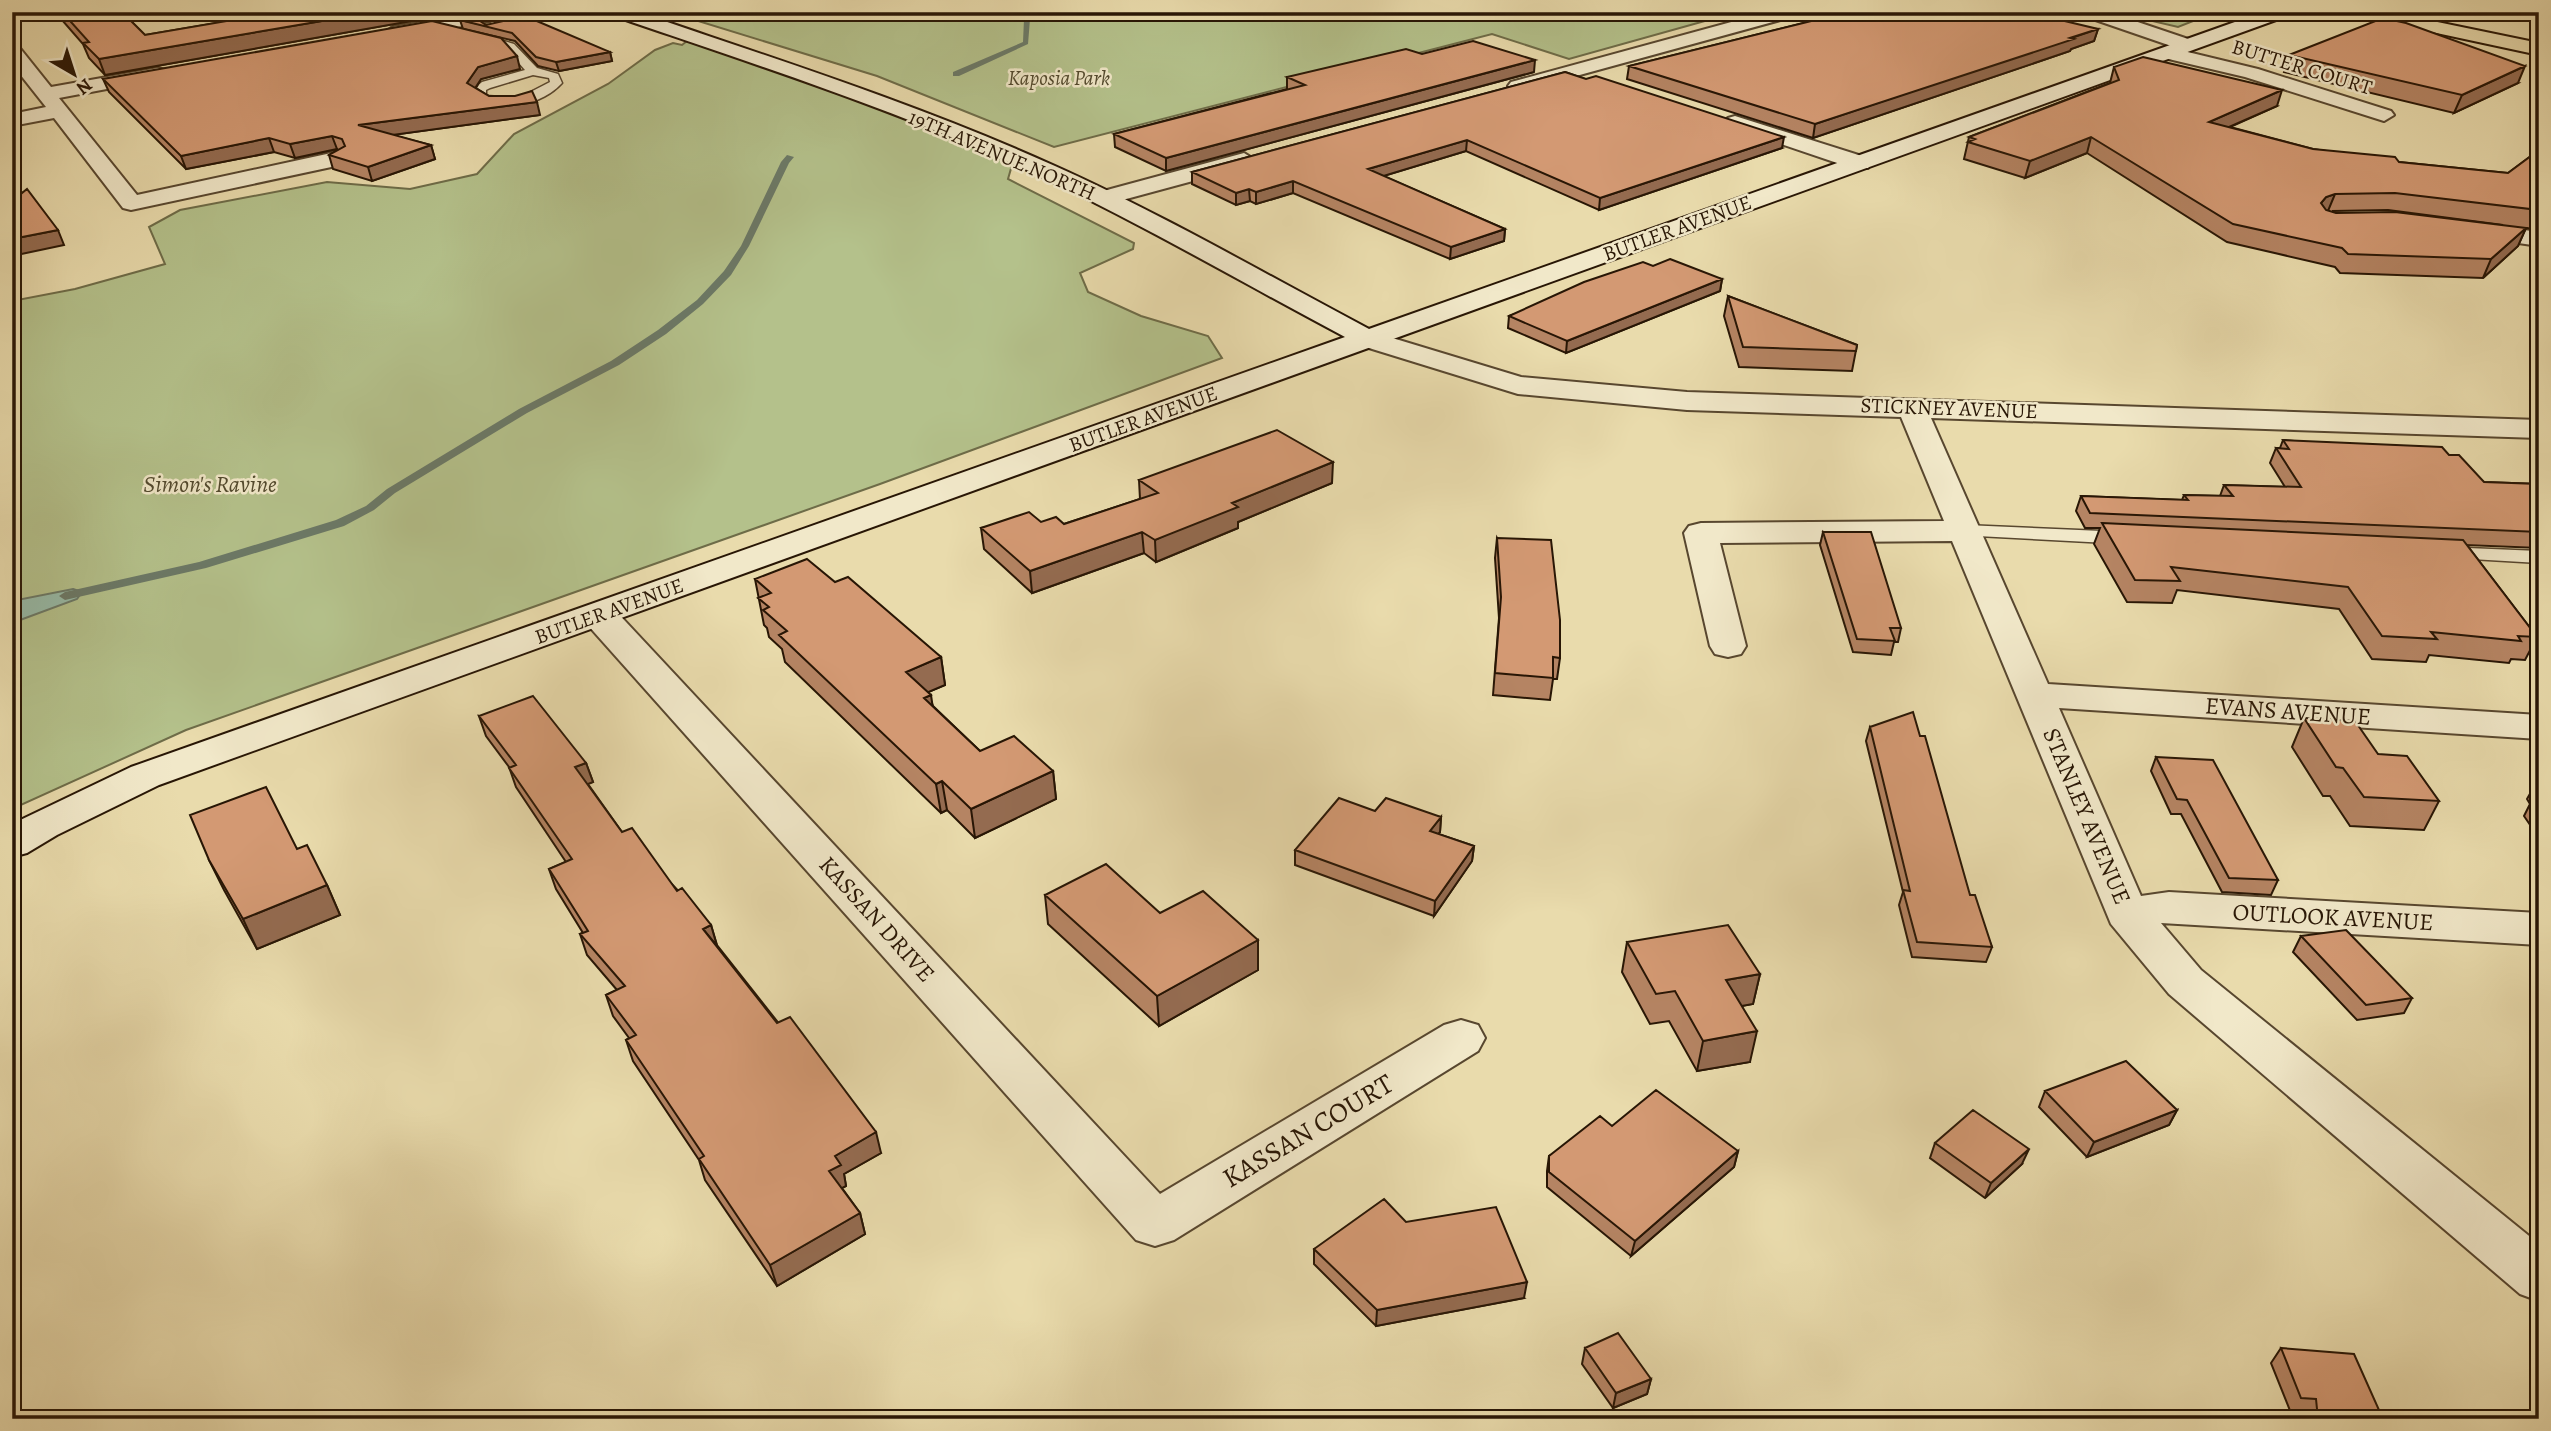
<svg xmlns="http://www.w3.org/2000/svg" width="2551" height="1431" viewBox="0 0 2551 1431" font-family="Alegreya,serif">
  <rect width="100%" height="100%" fill="#e9dbac"/>
  <filter id="stains"><feTurbulence type="fractalNoise" baseFrequency=".00286" numOctaves="4"/><feColorMatrix values="0 0 0 0 .2 0 0 0 0 .09 0 0 0 0 .02 0 0 0 .5 -.17"/></filter>
  <radialGradient id="worn" r=".72"><stop offset=".6" stop-color="#630" stop-opacity="0"/><stop offset="1" stop-color="#630" stop-opacity=".3"/></radialGradient>
  <path fill="#b4c18b" stroke="#6e6c48" stroke-width="2" d="M669 12H1737L1569 59 1492 34 1054 147 877 76Z
    M2114 12H2216L2178 27Z
    M692 37 1014 158 1008 179 1134 243 1133 249 1080 273 1088 292 1141 316 1208 336 1222 358 880 484 186 730 12 809V301L75 289 165 264 149 227 180 210 327 182 410 189 477 174 514 134 608 84 655 50 673 43 682 45Z"/>
  <path fill="#97bba8" stroke="#6b7967" stroke-width="2" d="M73 589 82 592 77 599 12 623V601Z"/>
  <g fill="none" stroke-linecap="round" stroke-linejoin="round">
    <path fill="#6b7967" fill-rule="evenodd" d="M1027 17 1030 19 1028 44 959 76H953V72L1023 42 1024 19Z
      M787 155 794 157 789 163 749 246 731 275 703 304 666 334 619 365 527 413 395 493 374 510 344 526 206 568 65 600 59 596 65 592 199 562 336 520 366 506 387 489 519 409 611 361 658 330 697 300 724 271 741 246 781 162Z"/>
    <defs>
      <path id="lane" d="M476 33 514 44 537 68 558 74 562 83C541 106 504 111 476 101L474 89 482 82 525 70 506 48 472 38 471 36ZM533 75 549 78 550 82 519 98 486 96V90L490 88Z
        M1965 525 2126 532 2136 538 2126 544 1958 535 1955 531Z
        M2444 547 2539 551V563L2437 557 2434 553 2437 549Z"/>
      <path id="street" d="M481 12H496L499 16 490 21 393 39 384 33 393 27Z
        M1768 12H1798L1795 16 1525 90 1518 92 1508 86 1511 82Z
        M2081 12H2108L2194 41 2196 45 2194 49H2180L2084 16Z
        M12 45 19 47 51 87 158 68 165 70 168 74 165 78 59 98 137 195 336 152 347 159 336 166 131 210 123 208 54 118 12 126V114L46 107 12 64Z
        M2167 47 2258 69 2391 111 2394 115 2384 121 2245 77 2160 57 2157 53Z
        M1735 116 1868 158 1871 163 1868 168H1852L1728 126 1724 122 1728 118Z
        M1244 153 1255 160 1252 165 1104 205 1096 203 1092 198 1096 193Z
        M2472 223 2539 232V246L2463 235 2460 230 2463 225Z
        M1366 330 1521 377 1687 392 2539 420V438L1931 418 2048 684 2539 715V739L2059 708 2141 896 2169 892 2539 913V945L2161 923 2201 970 2539 1244V1301L2520 1294 2169 994 2111 924 1952 541 1720 543 1746 646 1741 654 1728 657 1715 654 1710 646 1684 533 1689 526 1701 523 1944 521 1901 417 1687 410 1518 394 1356 344 1352 338 1356 332Z
        M599 604 612 607 1160 1194 1444 1025 1461 1020 1478 1025 1485 1038 1478 1051 1174 1240 1155 1246 1136 1240 586 623 581 615 586 607Z"/>
      <path id="secondary" d="M611 12H638C778 60 920 105 1055 166 1162 214 1265 274 1369 329L2263 12H2290L2287 16 159 785 57 835 27 853 12 857V824L131 767 1345 337C1243 283 1144 225 1040 176 903 112 757 65 614 16Z"/>
      <path id="highway" d="M2353 12H2389L2539 43V55L2362 17Z"/>
    </defs>
    <use href="#lane" stroke="#58472f" stroke-width="3"/>
    <use href="#street" stroke="#58472f" stroke-width="4"/>
    <use href="#secondary" stroke="#281605" stroke-width="4"/>
    <use href="#highway" stroke="#281605" stroke-width="4"/>
    <use href="#lane" fill="#f1e8c9" fill-rule="evenodd"/>
    <use href="#street" fill="#f1e8c9" fill-rule="evenodd"/>
    <use href="#secondary" fill="#f1e8c9" fill-rule="evenodd"/>
    <use href="#highway" fill="#e9dbac" fill-rule="evenodd"/>
  </g>
  <path fill="#b58463" stroke="#281605" stroke-width="2" fill-rule="evenodd" d="M55 12H122L145 35 257 16 252 12H457V13L105 75 89 58 83 44Z
    M1805 19 2098 29 2094 41 2071 49 2070 51 1813 138 1627 79 1629 66 1804 23Z
    M460 20 610 52 612 61 559 71 538 66 515 41 463 29Z
    M2289 55 2518 83 2454 113 2284 72Z
    M2114 67 2277 106 2230 127 2313 149 2399 162 2508 173 2539 150V227L2537 229 2526 228 2518 246 2483 278 2340 273 2335 267 2227 242 2087 153 2025 178 1964 159 1969 137 2110 83ZM2388 210 2503 225 2332 211Z
    M520 69 481 79 476 88 489 96 540 115 392 135 431 145 435 159 372 181 333 169 329 155 338 150 337 149 295 158 274 152 186 169 109 92 103 79Z
    M1534 72 1166 171 1115 147 1114 134 1287 89V77Z
    M1565 72 1782 148 1599 210 1466 151 1383 176 1505 229 1504 241 1450 259 1293 193 1256 204 1250 201 1236 205 1192 184V172Z
    M1653 266 1722 279 1720 291 1566 353 1508 328 1509 316Z
    M1728 296 1857 345 1852 371 1739 367 1724 316Z
    M2283 440 2449 455 2484 482 2539 484V548L2467 545 2537 637 2525 660 2511 659 2509 663 2429 655 2426 662 2372 659 2339 609 2177 590 2172 603 2127 602 2094 544 2100 528H2085L2076 511 2081 496 2182 500 2184 495 2220 496 2224 485 2285 487 2270 463 2276 448H2280Z
    M1139 480 1332 483 1238 522V528L1156 562 1144 553 1032 593 984 549 981 528 1041 522 1064 524 1140 499Z
    M1823 532 1901 628 1898 642H1894L1891 655 1853 652 1820 545Z
    M1497 538 1560 658 1557 679H1553L1550 700 1493 695 1499 618 1495 558Z
    M755 579 835 582 941 657 945 685 928 692 933 706 980 751 1053 771 1056 799 975 838 947 810 941 813 785 662 782 649 769 637 767 628 764 625Z
    M479 716 586 763 593 782 588 784 622 832 711 925 717 945 881 1153 844 1174 846 1186 842 1188 860 1213 865 1234 777 1286 705 1180 699 1160 633 1061 626 1040 629 1038 613 1016 606 995 617 990 587 955 580 934 583 933 556 889 549 869 566 862 516 787 509 767 486 736Z
    M2304 718 2378 754 2439 801 2424 830 2350 826 2330 796H2323L2292 747Z
    M1870 727 1970 895 1992 947 1986 962 1912 957 1899 905 1903 892 1866 741Z
    M2156 757 2278 880 2271 895 2222 892 2181 814H2171L2151 771Z
    M2535 785H2539V838L2524 816 2530 804 2527 799Z
    M1375 811 1441 817 1440 832 1438 834 1474 846 1472 861 1434 916 1295 865V850Z
    M297 849 327 885 340 915 257 949 224 890 209 860Z
    M1045 895 1160 913 1258 940V970L1159 1026 1048 924Z
    M2301 936 2412 998 2404 1013 2357 1020 2293 952Z
    M1627 942 1760 974 1753 1004 1742 1006 1750 1062 1697 1071 1669 1021 1650 1024 1622 972Z
    M2045 1091 2177 1110 2169 1125 2087 1157 2039 1107Z
    M1612 1126 1738 1151 1734 1167 1631 1256 1547 1187V1171L1549 1156Z
    M1935 1143 2022 1164 1985 1198 1930 1158Z
    M1406 1222 1524 1298 1376 1326 1314 1264V1249Z
    M1585 1348 1651 1379 1647 1394 1613 1408 1582 1364Z
    M2281 1348 2383 1419H2306V1414L2291 1413 2271 1363Z"/>
  <path fill="#946b50" stroke="#281605" stroke-width="2" d="M375 12H457V13L105 75 99 59Z
    M2098 29 2094 41 2071 49 2070 51 1813 138 1815 124Z
    M610 52 612 61 559 71 556 62Z
    M517 56 520 69 481 79 470 96 467 83 478 67Z
    M1535 60 1534 72 1166 171V158Z
    M2525 66 2518 83 2454 113 2462 95Z
    M2282 90 2277 106 2204 138 2209 122Z
    M537 102 540 115 363 139 358 125Z
    M332 136 337 149 295 158 290 144Z
    M1784 137 1782 148 1599 210 1600 198Z
    M2091 137 2087 153 2025 178 2030 161Z
    M269 138 274 152 186 169 181 156Z
    M1467 140 1466 151 1367 181 1368 169Z
    M431 145 435 159 372 181 368 167Z
    M1293 181V193L1256 204V192Z
    M1249 189 1250 201 1236 205V193Z
    M2335 194 2328 211 2319 214 2321 203 2326 197Z
    M2526 228 2518 246 2483 278 2491 259Z
    M1505 229 1504 241 1450 259 1451 247Z
    M58 230 64 245 12 256V239Z
    M1722 279 1720 291 1566 353 1567 341Z
    M1333 462 1332 483 1238 522V528L1156 562 1155 540 1232 503Z
    M1142 532 1144 553 1032 593 1030 571Z
    M941 657 945 685 910 700 906 672Z
    M931 695 935 723 924 698Z
    M586 763 593 782 581 787 575 767Z
    M1053 771 1056 799 975 838 971 809Z
    M942 781 947 810 941 813 936 784Z
    M1441 817 1440 832 1429 845 1430 831Z
    M1474 846 1472 861 1434 916 1435 901Z
    M327 885 340 915 257 949 243 919Z
    M711 925 717 946 703 929Z
    M1258 940V970L1159 1026 1157 996Z
    M1760 974 1753 1004 1719 1010 1726 980Z
    M1757 1031 1750 1062 1697 1071 1703 1041Z
    M2177 1110 2169 1125 2087 1157 2094 1142Z
    M876 1132 881 1153 844 1174 846 1186 835 1192 829 1171 835 1156Z
    M2029 1149 2022 1164 1985 1198 1991 1183Z
    M1738 1151 1734 1167 1631 1256 1635 1241Z
    M860 1213 865 1234 777 1286 770 1265Z
    M1527 1282 1524 1298 1376 1326 1377 1310Z
    M1651 1379 1647 1394 1613 1408 1616 1393Z"/>
  <path fill="#d39973" stroke="#281605" stroke-width="2" d="M62 12H122L145 35 268 14 265 12H375L99 59 83 43 89 42Z
    M1831 12H2027L2098 29 2070 38 2074 39 1815 124 1629 66 1811 21 1805 19Z
    M525 16 610 52 556 62 536 57 512 33 460 20 474 17 486 25Z
    M2383 18 2406 23 2525 66 2462 95 2289 55Z
    M432 21 501 38 517 56 478 67 467 83 489 96H515L532 91 537 102 358 125 431 145 368 167 329 155 345 146 342 139 332 136 290 144 269 138 181 156 103 79Z
    M1473 41 1535 60 1166 158 1114 134 1305 85 1287 77 1406 49 1422 54Z
    M2143 57 2282 90 2209 122 2313 149 2395 157 2399 162 2508 173 2539 150V210L2395 193 2335 194 2326 197 2321 203 2326 210 2336 213 2395 212 2526 228 2491 259 2348 254 2342 248 2233 224 2091 137 2030 161 1968 142 1975 139 1969 137 2119 80 2114 67Z
    M1565 72 1586 79 1596 76 1784 137 1600 198 1467 140 1368 169 1505 229 1451 247 1293 181 1256 192 1249 189 1236 193 1192 172Z
    M12 179 22 193 27 189 58 230 12 239Z
    M1670 259 1722 279 1567 341 1509 316 1584 282 1643 262 1653 266Z
    M1728 296 1857 345 1856 351 1743 347Z
    M1277 430 1333 462 1232 503 1238 507 1155 540 1142 532 1030 571 981 528 1029 512 1041 522 1056 517 1064 524 1158 493 1139 480Z
    M2283 440 2442 447 2449 455H2459L2484 482 2539 484V532L2090 513 2081 496 2188 500 2184 495 2233 496 2224 485 2301 487 2276 448 2289 449Z
    M2102 523 2463 540 2537 637 2518 636 2521 641 2431 632 2437 639 2382 636 2348 587 2171 567 2180 581 2135 580Z
    M1823 532H1871L1901 628H1890L1895 641 1857 639Z
    M1497 538 1551 540 1560 620V658L1553 657V678L1495 673 1501 597Z
    M807 559 835 582 848 577 941 657 906 672 931 695 924 698 980 751 1014 736 1053 771 971 809 942 781 936 784 779 635 787 631 763 610 769 607 758 598 771 593 755 579Z
    M533 696 586 763 575 767 622 832 632 828 677 891 682 888 711 925 703 929 777 1023 790 1017 876 1132 835 1156 841 1165 829 1171 860 1213 770 1265 699 1159 704 1156 626 1040 636 1035 606 995 625 986 580 934 588 931 549 869 572 859 509 768 516 765 479 716Z
    M1913 712 1920 736H1925L1970 895H1975L1992 947 1917 942 1903 890 1910 891 1870 727Z
    M2304 718 2355 721 2378 754 2407 756 2439 801 2364 797 2343 768 2336 767Z
    M2156 757 2213 760 2278 880 2229 878 2187 800 2177 799Z
    M266 787 297 849 307 845 327 885 243 919 209 860 190 815Z
    M1339 798 1375 811 1386 798 1441 817 1430 831 1474 846 1435 901 1295 850Z
    M2532 801 2539 802V811Z
    M1106 864 1160 913 1203 891 1258 940 1157 996 1045 895Z
    M1728 925 1760 974 1726 980 1757 1031 1703 1041 1675 991 1656 994 1627 942Z
    M2346 930 2412 998 2366 1005 2301 936Z
    M2126 1061 2177 1110 2094 1142 2045 1091Z
    M1656 1090 1738 1151 1635 1241 1549 1172V1156L1600 1116 1612 1126Z
    M1973 1110 2029 1149 1991 1183 1935 1143Z
    M1384 1199 1406 1222 1496 1207 1527 1282 1377 1310 1314 1249Z
    M1618 1333 1651 1379 1616 1393 1585 1348Z
    M2281 1348 2354 1354 2383 1419H2318L2316 1399 2301 1398Z"/>
  <g text-anchor="middle" dominant-baseline="central" stroke-width="5" stroke-linejoin="round" paint-order="stroke">
    <g font-size="21" fill="#281605" stroke="#f1e8c9">
      <text transform="translate(2302 67) rotate(17)">BUTTER COURT</text>
      <text transform="translate(1002 155) rotate(23)">19TH AVENUE NORTH</text>
      <text transform="translate(1677 228) rotate(-20)">BUTLER AVENUE</text>
      <text transform="translate(1949 408) rotate(2)">STICKNEY AVENUE</text>
      <text transform="translate(1143 419) rotate(-20)">BUTLER AVENUE</text>
      <text transform="translate(609 611) rotate(-20)">BUTLER AVENUE</text>
    </g>
    <g font-size="21" font-style="italic" fill="#52492d" stroke="#f1e8c9">
      <text x="1059" y="78">Kaposia Park</text>
    </g>
    <g font-size="24" font-style="italic" fill="#52492d" stroke="#f1e8c9">
      <text x="210" y="484">Simon's Ravine</text>
    </g>
    <g font-size="24" fill="#281605" stroke="#f1e8c9">
      <text transform="translate(2288 711) rotate(4)">EVANS AVENUE</text>
      <text transform="translate(2087 816) rotate(67)">STANLEY AVENUE</text>
      <text transform="translate(2333 917) rotate(3)">OUTLOOK AVENUE</text>
      <text transform="translate(877 919) rotate(48)">KASSAN DRIVE</text>
    </g>
    <g font-size="28" fill="#281605" stroke="#f1e8c9">
      <text transform="translate(1308 1131) rotate(-31)">KASSAN COURT</text>
    </g>
  </g>
  <rect width="2551" height="1431" fill="none" stroke="#e9dbac" stroke-width="42"/>
  <rect x="14" y="14" width="2523" height="1403" fill="none" stroke="#281605" stroke-width="3.5"/>
  <rect x="21" y="21" width="2509" height="1389" fill="none" stroke="#281605" stroke-width="2"/>
  <g transform="translate(74 74) rotate(141)" stroke="#f1e8c9" stroke-width="5" paint-order="stroke">
  <path d="M0-5L12 26L0 18L-12 26Z" fill="#281605"/>
  <text y="-10" font-size="19" font-weight="bold" text-anchor="middle" fill="#281605">N</text>
  </g>
  <rect width="100%" height="100%" filter="url(#stains)"/>
  <rect width="100%" height="100%" fill="url(#worn)"/>
</svg>
